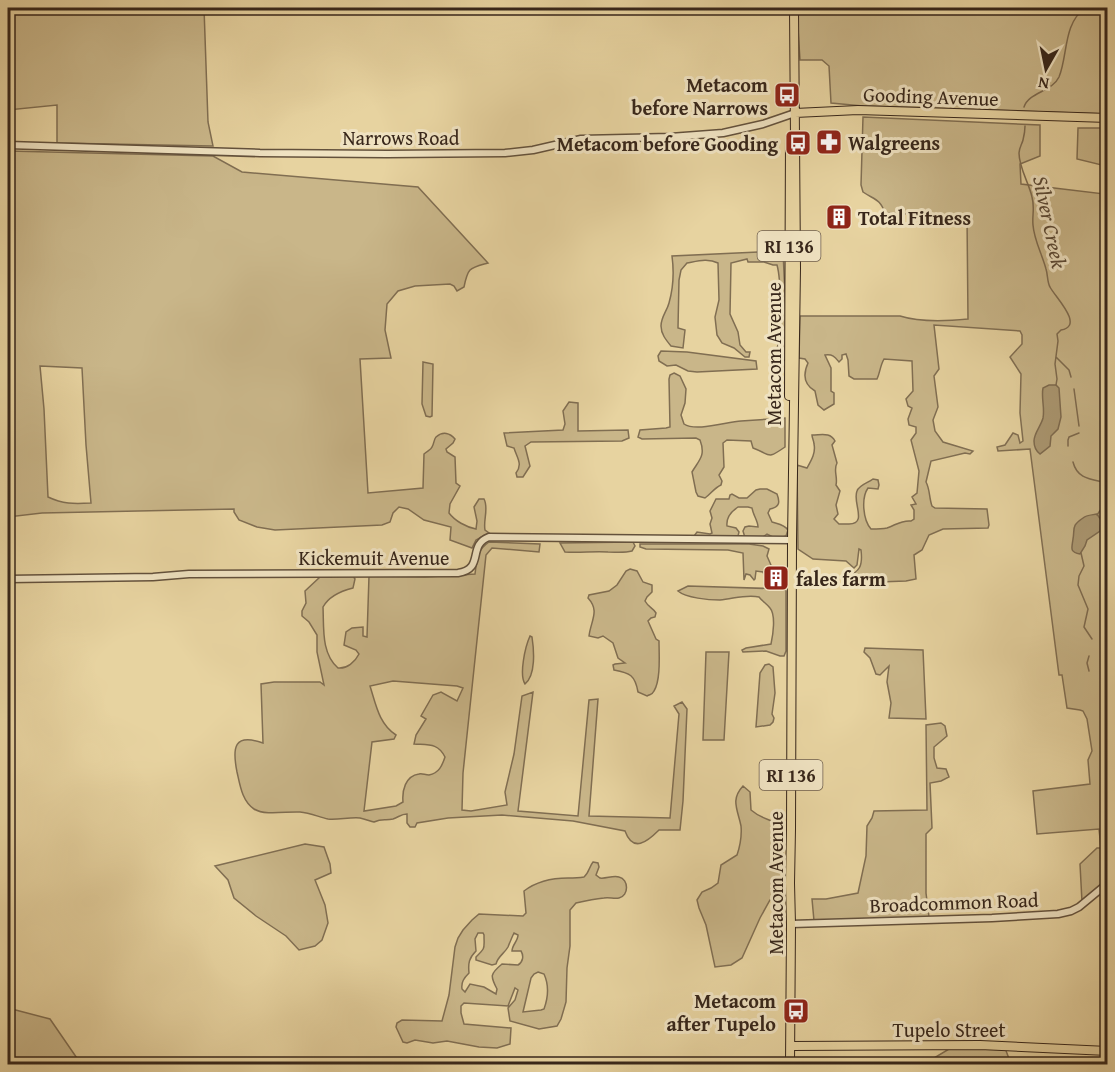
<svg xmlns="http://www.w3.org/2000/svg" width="1115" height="1072" viewBox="0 0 1115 1072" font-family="'Gentium Book Plus',serif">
  <rect width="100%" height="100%" fill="#e7d3a0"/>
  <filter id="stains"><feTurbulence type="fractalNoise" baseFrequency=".00333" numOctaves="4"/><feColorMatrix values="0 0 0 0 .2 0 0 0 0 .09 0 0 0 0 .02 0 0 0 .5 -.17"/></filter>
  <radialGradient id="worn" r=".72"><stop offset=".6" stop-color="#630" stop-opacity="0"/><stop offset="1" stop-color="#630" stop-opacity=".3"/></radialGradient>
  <path fill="#c9b689" stroke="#806e52" stroke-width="1.5" fill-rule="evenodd" d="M8 8H204L208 122 213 146 57 143V105L8 110Z
    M833 8H1107V114L863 106 831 103 829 66 822 60H800L797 13 833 11Z
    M863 117 1040 125V156L1020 164 1021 184 1104 194 1102 165 1077 159 1078 128H1107V886L1102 883 1082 902 1080 864 1097 848H1101L1099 829 1037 834 1033 791 1090 784 1088 760 1092 751 1087 719 1083 711 1080 710 1067 708 1062 675H1059L1030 449 998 451 997 447 1005 445 1013 433 1018 435 1020 443 1023 441 1020 413 1021 374 1010 357 1022 344V335L1020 331 934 325 939 369 934 376 938 407 933 420 935 431 943 442 973 451 970 454 965 453 931 461 926 482C930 489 929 498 932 506L935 508 987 509 989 525 988 528 943 529 929 535 922 550 914 555 916 579 906 581 851 583 846 579C860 570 863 567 861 550L859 549 857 565 854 568 846 561 813 559 798 549 797 465 807 468C811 461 816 453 814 444 814 441 812 438 812 435 822 435 830 432 835 441L832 445 837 463C833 470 838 477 836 485L840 491 836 505 838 514 834 519 839 524C842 524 845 524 849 524 868 524 852 502 857 491 859 485 868 483 873 479L878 480 879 485 878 489 868 488C861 498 863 520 871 529 877 529 882 529 887 528 896 525 901 520 911 521L914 519V510L911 505 916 504 912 497 917 493 919 471 911 440 916 433V427L909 425 908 419 912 408 908 406 906 399 913 391 912 361 884 359C880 366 880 373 877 379H854L849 376 848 360 846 354 842 355V359L839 362C835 357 833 354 825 355L831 368V391L834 393V404L824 410 818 405 815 391C803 384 803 374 808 363L805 359 799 358 800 316H900C919 322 948 321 968 319L967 216 885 213C880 199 875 200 863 192L861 185Z
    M8 151 213 156 242 172 418 187 488 263C470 268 468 267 464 287L457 291 454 286 450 284 415 286 398 291 387 304 385 330 391 358 360 359 368 493 423 488 424 454C427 451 431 450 432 447 434 444 434 439 436 437 443 431 450 433 455 439L453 443 446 449 447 452 455 457 456 483 460 486 450 504 449 513C455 521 466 527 476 529L477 521 474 507 479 499H484C489 508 483 520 485 530L489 533 476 540 472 548 450 540 451 527 424 520 408 509 399 507 393 513 390 522 382 525 275 530 257 527 239 520 234 512V509L42 513 8 517ZM40 366 82 368 86 445 91 503C73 504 63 504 48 497L44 409Z
    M783 251 788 361 772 358C774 354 777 349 778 345 782 330 781 279 777 265H773L764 262H748L747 259 731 263 730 314 738 332 740 345 746 352H750L749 357H745L734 348 722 343 717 335 715 317 719 300 718 263C708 258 698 261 687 263L681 270 679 280 678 328 685 330 683 348 671 346C666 340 661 334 661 326 661 317 667 311 669 303 673 289 674 271 672 256Z
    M661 351 687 352 756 361 757 369 697 372 688 371 676 365 667 366 659 361 658 356Z
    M423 362 433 364 432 416 430 417 426 416 422 404Z
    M674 373 680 376 686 389 685 403 681 415 684 424C696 432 726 422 741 421 755 420 770 419 785 418V447C766 460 772 455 753 448L751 441 727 440 723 443 724 467 719 475 722 481 721 485C714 488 711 494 705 498L698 496 696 492 692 472C699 460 706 456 700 440L696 438 642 439 638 437 640 430 666 428 670 427 669 379 670 375Z
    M569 402 578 403V431L628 430 629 438 622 441 531 442 525 446 530 466 523 477H517L516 473C523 464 517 458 514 448L507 446 504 433 563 430 565 424 563 411Z
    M760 489H767L777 494C780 502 780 507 770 509L768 513 772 522C778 524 784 524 788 530L786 536 777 539 767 534 760 539 746 541 743 531 745 527 749 526 758 527C758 521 753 515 752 508L748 507H738C732 511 726 517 727 526L736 528 739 532 737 540 696 541 694 536 697 532 710 534 712 533 710 524 712 518 710 511 716 499H729L730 495 732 494 739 498H747L756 490Z
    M489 542 540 544 539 552 492 548 486 555 463 773 462 810 471 811 507 805 505 792 514 754 522 696 533 692 518 811 578 816 589 700 598 699 589 816 670 818 679 714 674 706 682 702 687 709 683 801 680 830H659C647 842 633 853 625 831L573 821 502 815 448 818 417 823 415 827H410L407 823V814C401 814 399 817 393 819 385 821 383 818 374 822 370 821 365 819 360 818 350 817 338 820 328 819 319 817 310 813 300 812 288 811 265 816 254 809 242 801 240 785 237 772 232 747 234 733 263 743L261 684 274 682H320L324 685 317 652V635L309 622 302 616V611L306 603 305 591 320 577 344 574 353 576 355 579 353 588C341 591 329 596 323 607 324 628 321 653 338 668 347 669 355 662 359 654L356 650 344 645 346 632 352 628 363 627V636L367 637 369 576 425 577 475 574C477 560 476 551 489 542ZM393 681 457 686 463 688 457 701 441 692 433 695 421 716 426 719 416 735 414 744C429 745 438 743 445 757 442 766 439 773 429 775 425 775 422 773 419 774 405 776 402 791 403 802L396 806 364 811 372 742 394 739 396 735C379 724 376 705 370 686Z
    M633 542 635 546 632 551C624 553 617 552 608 552 594 551 580 553 565 552L560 543Z
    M640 544H749L763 546 769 549 767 556 774 572 769 577H765L763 572 756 571 755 579 754 580 750 575 746 574 744 580 743 553 728 550 646 549 640 547Z
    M630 569 637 571 643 582 652 585V592L647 597 645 601C649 608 652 607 656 613L655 617 651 618 648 621 656 639 659 641C659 654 661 680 654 691 652 695 651 694 647 696L638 692C635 675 630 673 614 670L613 665 615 664 625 663 618 658 613 643 603 636 598 638 589 636C591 620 600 611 588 598L589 595 609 591 617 585 626 571Z
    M688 586 784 589 786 591V651L784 656H780L766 651 743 652 742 650 746 648 771 644C773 635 776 615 770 608 767 604 762 601 759 597 746 594 733 599 720 600 709 600 686 598 678 591Z
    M530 636 532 637C534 650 536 675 525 684 519 675 525 647 530 636Z
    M865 648 923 650 926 719 889 718 891 703 887 682 889 666 880 675 876 674 870 658 864 652Z
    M706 652H729L724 740H703Z
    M769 664 773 667 775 693 772 714 774 718 773 722 770 725 756 727 760 673 765 665Z
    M941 723 945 726 947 736 934 747V758L937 768 946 769 949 777 941 781 930 783 932 828 926 834V893L929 917 814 921 812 899H826L858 893 866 856 867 826 872 818 874 811 927 810 926 725Z
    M743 786 750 792 751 810C768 825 782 815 783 842 783 853 784 857 779 866L785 873 784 898 770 900 760 918 742 958 731 965 715 967 706 925 699 908 697 900 702 892 711 888 718 883 721 865 737 855C740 846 742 837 741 826 738 810 730 800 743 786Z
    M305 844 324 847 330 864 331 873 315 880 325 905 328 923 322 940 315 946 299 950 286 936 256 916 234 898 228 880 215 866Z
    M593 862 598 863 599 867 596 875 600 878C606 879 613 875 619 877 629 879 629 896 619 898 614 899 609 897 604 898 595 899 585 901 576 903L570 910V946L567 968 566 1002 561 1019 557 1026 539 1029 510 1021 508 1008 515 1000 518 990 515 988 508 1006 464 1003 461 1006V1013L464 1024 511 1028 510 1044 497 1048 479 1047 447 1041 433 1043 415 1040 407 1043 403 1042 396 1027 397 1023 402 1020 442 1021 449 995 455 947 458 938 463 930 472 920 479 914 523 916 526 913 524 891C537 881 552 878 568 878 574 878 578 878 584 877 589 873 589 867 593 862ZM478 933H483L484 935C484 949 486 947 476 957V960L492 965 496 964C498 956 504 954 508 947 510 942 512 937 514 933L518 935C518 941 512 945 512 951H521C524 956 523 962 518 965L502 964C490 974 490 976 497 989L496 994 484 987 470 984 465 992 462 989C461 982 464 978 469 973 468 963 469 958 476 951L475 939ZM538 972 544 974C549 985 548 998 544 1009L541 1010 523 1012 531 978 534 974Z
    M8 1008 50 1019 81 1064H8Z
    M1005 1048 1011 1064H924L949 1049Z"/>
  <path fill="#ab9872" stroke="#7d6a4f" stroke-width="1.5" d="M1049 385H1056L1059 388 1061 417 1058 429 1051 436 1050 446 1040 454C1036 451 1034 447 1034 441 1034 433 1041 426 1043 418 1045 408 1041 398 1043 388Z
    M1097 514 1101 520 1100 531 1087 540 1085 546 1080 554C1069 552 1072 548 1073 539 1075 528 1071 526 1083 518 1086 515 1092 515 1097 514Z"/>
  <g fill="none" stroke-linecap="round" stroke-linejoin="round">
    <path stroke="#7d6a4f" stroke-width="1.5" d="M1024 107C1029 92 1052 92 1059 77 1068 55 1063 24 1085 8
      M1025 126C1025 131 1024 136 1023 140 1022 144 1019 148 1019 153 1019 168 1029 183 1032 197 1035 208 1032 215 1033 225 1034 240 1042 254 1046 269 1048 275 1047 282 1050 287 1055 297 1085 326 1061 330L1057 334 1058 341 1055 364 1057 379 1056 385
      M1056 357 1069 370 1071 377
      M1074 389 1079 426
      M1068 446V440L1069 437 1079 433
      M1073 462C1077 478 1089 479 1103 482L1108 494
      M1097 515 1108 499
      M1081 553 1084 566 1079 576 1078 585 1088 609 1084 627 1092 639
      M1089 656 1087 663 1089 671
      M1104 701 1108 706"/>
    <defs>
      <path id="minor" d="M8 145 260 153 387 154 505 153 533 150 581 139 670 137 723 133 763 124 795 113
        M8 579 153 577 189 574 458 573C485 569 467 545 489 537L792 540
        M791 924 992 918 1058 914 1071 911 1079 907 1108 883"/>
      <path id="major" d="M795 113 858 110 1108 118
        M789 396 790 138
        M791 1046 980 1045 1108 1051
        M790 1064 791 924 790 883 791 829 792 540 796 268 794 8"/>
    </defs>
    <use href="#minor" stroke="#63513c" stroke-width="9"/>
    <use href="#major" stroke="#37261a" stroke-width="10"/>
    <use href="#minor" stroke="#efe2c1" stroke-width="6"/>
    <use href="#major" stroke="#e7d3a0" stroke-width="8"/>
  </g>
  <defs>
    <symbol id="bus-square" viewBox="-11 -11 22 22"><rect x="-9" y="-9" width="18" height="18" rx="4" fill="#8f2418" stroke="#efe2c1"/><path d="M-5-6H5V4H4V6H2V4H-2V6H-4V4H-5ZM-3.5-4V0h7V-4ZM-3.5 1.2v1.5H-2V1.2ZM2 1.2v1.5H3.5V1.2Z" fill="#fff"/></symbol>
    <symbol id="pharmacy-square" viewBox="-11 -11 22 22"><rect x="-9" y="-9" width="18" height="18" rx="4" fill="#8f2418" stroke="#efe2c1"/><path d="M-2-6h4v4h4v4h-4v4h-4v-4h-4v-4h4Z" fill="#fff"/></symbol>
    <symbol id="building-square" viewBox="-11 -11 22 22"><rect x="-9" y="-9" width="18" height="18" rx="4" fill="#8f2418" stroke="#efe2c1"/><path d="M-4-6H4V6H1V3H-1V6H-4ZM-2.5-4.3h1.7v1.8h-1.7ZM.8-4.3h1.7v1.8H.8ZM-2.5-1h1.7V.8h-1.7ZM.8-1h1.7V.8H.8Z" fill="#fff"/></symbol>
  </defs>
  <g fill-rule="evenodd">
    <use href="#bus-square" x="772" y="80" width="30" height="30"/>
    <use href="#pharmacy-square" x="814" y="127" width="30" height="30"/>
    <use href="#bus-square" x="783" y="128" width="30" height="30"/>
    <use href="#building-square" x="824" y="202" width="30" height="30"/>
    <use href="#building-square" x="761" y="563" width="30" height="30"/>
    <use href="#bus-square" x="781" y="996" width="30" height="30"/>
  </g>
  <g text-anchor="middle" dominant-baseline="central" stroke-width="6" stroke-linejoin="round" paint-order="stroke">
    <g fill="#efe2c1" stroke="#6e5e4c" stroke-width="1.5">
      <rect x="757.5" y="231" width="63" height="30" rx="4.5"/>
      <rect x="759.5" y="760" width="63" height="30" rx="4.5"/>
    </g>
    <g font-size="18" font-weight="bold" fill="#37261a">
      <text x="789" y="246">RI 136</text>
      <text x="791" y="775">RI 136</text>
    </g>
    <g font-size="20" font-weight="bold" fill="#37261a" stroke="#efe2c1" text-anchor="end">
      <text x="768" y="84">Metacom<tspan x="768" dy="23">before Narrows</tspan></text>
      <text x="848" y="142" text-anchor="start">Walgreens</text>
      <text x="778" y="143">Metacom before Gooding</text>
      <text x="858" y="217" text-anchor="start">Total Fitness</text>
      <text x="796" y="578" text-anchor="start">fales farm</text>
      <text x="776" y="1000">Metacom<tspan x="776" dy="23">after Tupelo</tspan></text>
    </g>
    <g font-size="20" fill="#37261a" stroke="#efe2c1">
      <text transform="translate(931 96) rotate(2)">Gooding Avenue</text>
      <text x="401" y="137">Narrows Road</text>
      <text transform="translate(773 354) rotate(-90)">Metacom Avenue</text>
      <text x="374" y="557">Kickemuit Avenue</text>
      <text transform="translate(775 883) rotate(-90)">Metacom Avenue</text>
      <text transform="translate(954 902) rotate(-2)">Broadcommon Road</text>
      <text x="949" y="1029">Tupelo Street</text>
    </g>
    <g font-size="21" font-style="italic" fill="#5a4834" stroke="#efe2c1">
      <text transform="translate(1050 222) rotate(78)">Silver Creek</text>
    </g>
  </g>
  <rect width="1115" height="1072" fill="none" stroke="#e7d3a0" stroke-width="30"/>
  <rect x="9" y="9" width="1097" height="1054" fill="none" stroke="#37261a" stroke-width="3"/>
  <rect x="15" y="15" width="1085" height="1042" fill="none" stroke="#37261a" stroke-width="1.5"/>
  <g transform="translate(1046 69) rotate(189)" stroke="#efe2c1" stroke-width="4.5" paint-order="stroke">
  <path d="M0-4.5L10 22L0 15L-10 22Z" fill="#37261a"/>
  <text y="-9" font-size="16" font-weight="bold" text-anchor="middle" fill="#37261a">N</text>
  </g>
  <rect width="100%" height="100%" filter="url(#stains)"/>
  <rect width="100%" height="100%" fill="url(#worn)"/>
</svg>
